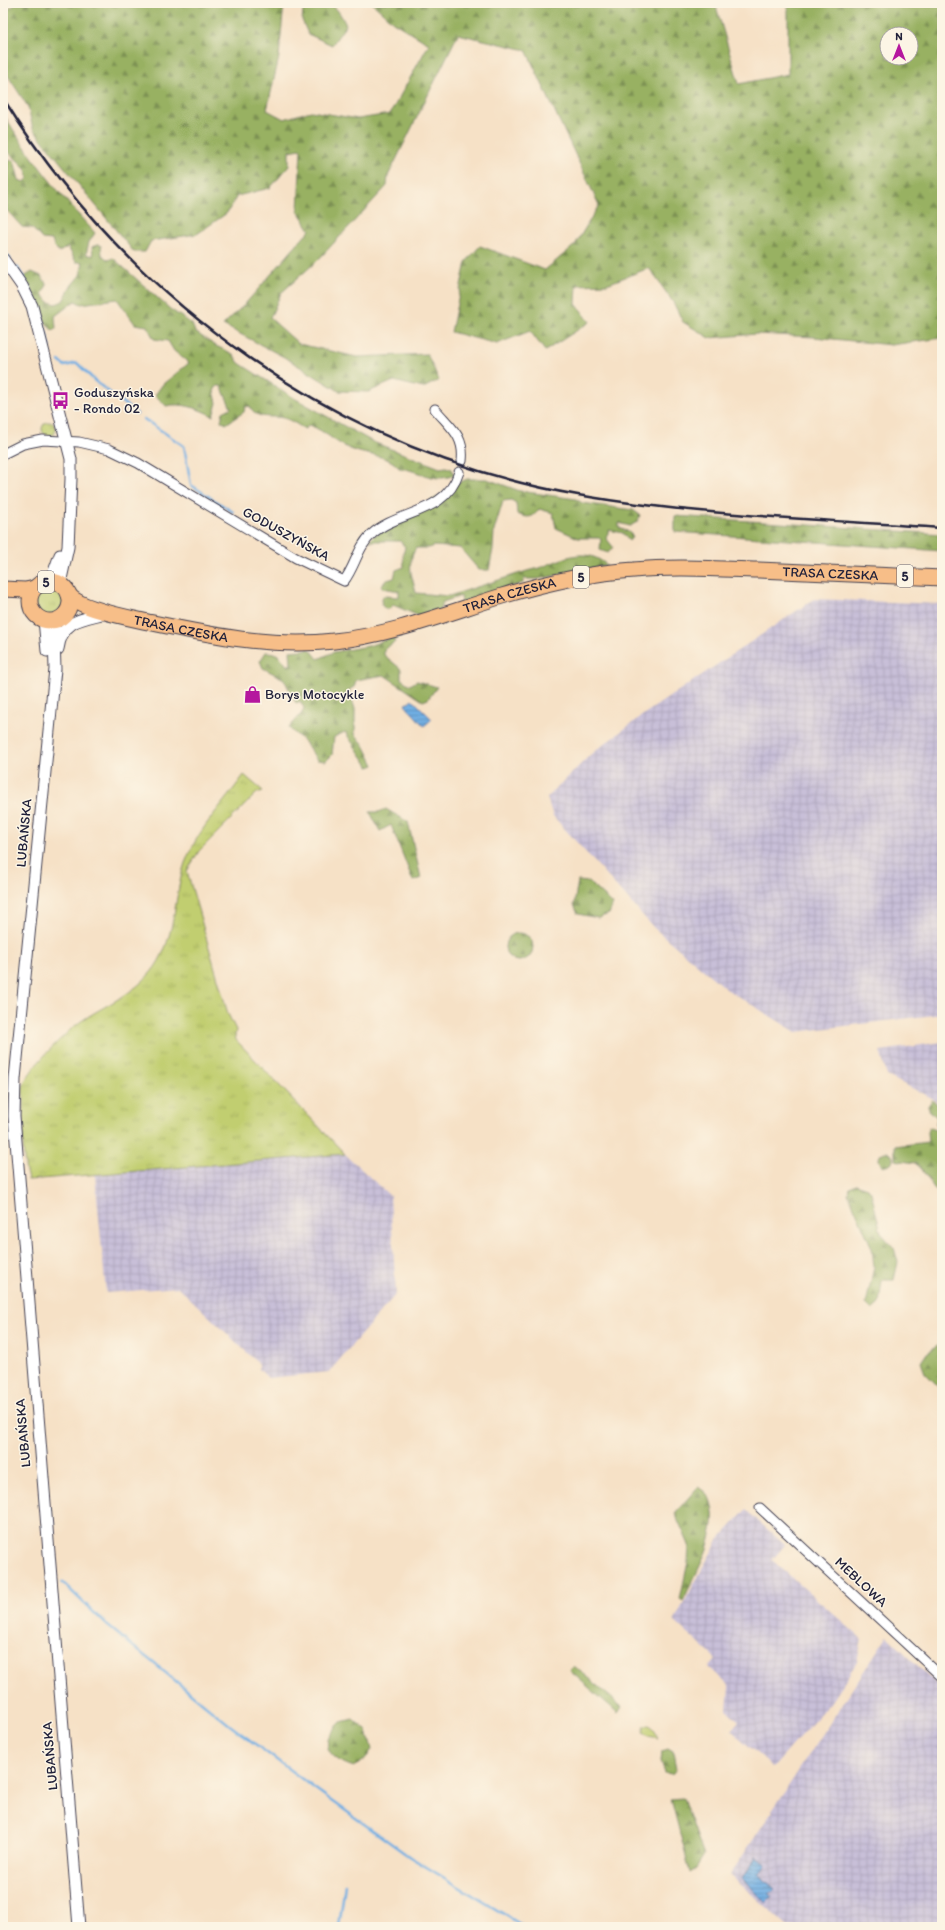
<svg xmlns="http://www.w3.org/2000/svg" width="945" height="1930" viewBox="0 0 945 1930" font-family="Itim,sans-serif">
  <defs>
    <pattern id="industrial-grid" width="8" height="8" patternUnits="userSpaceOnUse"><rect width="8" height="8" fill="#c8bfd8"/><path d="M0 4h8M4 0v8" fill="none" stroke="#aca4ba"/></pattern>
    <pattern id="grass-tufts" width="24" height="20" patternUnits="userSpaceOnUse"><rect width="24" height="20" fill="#c1ce70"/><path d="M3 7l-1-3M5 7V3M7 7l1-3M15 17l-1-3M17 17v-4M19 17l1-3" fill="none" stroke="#a6b162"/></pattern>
    <pattern id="forest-firs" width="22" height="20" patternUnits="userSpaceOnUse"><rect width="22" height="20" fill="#98b162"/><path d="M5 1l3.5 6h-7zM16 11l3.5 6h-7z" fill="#7c9052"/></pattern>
    <pattern id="water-rules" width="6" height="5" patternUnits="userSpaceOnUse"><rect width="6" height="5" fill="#70aee3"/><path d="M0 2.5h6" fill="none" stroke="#5c8db9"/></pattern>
  </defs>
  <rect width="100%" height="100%" fill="#fcf5e5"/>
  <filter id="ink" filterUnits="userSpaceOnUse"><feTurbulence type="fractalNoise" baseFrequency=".025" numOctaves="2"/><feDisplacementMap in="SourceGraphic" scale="8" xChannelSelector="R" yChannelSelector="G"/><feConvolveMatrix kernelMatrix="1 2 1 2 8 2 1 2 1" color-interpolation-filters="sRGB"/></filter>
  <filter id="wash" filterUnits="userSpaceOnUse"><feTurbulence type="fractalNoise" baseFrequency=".012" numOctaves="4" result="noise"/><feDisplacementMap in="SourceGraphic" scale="16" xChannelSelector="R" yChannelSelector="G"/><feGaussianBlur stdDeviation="0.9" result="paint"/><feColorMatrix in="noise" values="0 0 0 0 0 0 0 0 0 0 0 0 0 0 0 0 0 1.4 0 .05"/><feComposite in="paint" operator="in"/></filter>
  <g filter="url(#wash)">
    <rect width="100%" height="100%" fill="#f6e1c6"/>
    <path fill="url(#industrial-grid)" d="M814 599 942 604V1014L796 1032 726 989 654 928 553 816 547 798 591 754 647 712Z
      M942 1042V1106L932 1098 887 1076 880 1051Z
      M345 1154 390 1196 396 1294 329 1372 268 1378 259 1369V1364L178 1287 106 1293 95 1175Z
      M746 1510 785 1545 772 1560 862 1639 857 1662 830 1703 773 1768 731 1730 739 1721 727 1710 729 1686 709 1667 716 1659 674 1621 718 1540Z
      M887 1636 942 1689V1927H788L730 1875Z"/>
    <path fill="url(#grass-tufts)" stroke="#727856" d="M42 429a7 7 0 1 1 14 0a7 7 0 1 1-14 0Z
      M34 601a15 15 0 1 1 30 0a15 15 0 1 1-30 0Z
      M244 775 263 791 257 793 199 851 187 871 228 1014 236 1030 235 1035 236 1040 345 1154 28 1180C21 1155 23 1128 24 1102 24 1098 22 1092 23 1087 26 1071 66 1032 80 1022 107 1003 135 995 155 967 176 937 174 895 185 863 197 830 224 803 244 775Z
      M645 1725H650L658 1738 648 1736 643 1732Z"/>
    <path fill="url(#forest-firs)" stroke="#5d6a4e" fill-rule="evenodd" d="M18 3H284L279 57 267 110 284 119 311 111 358 119 390 114 429 44 393 22 372 3H715L739 84 788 74V3H942V338L891 345 814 337 756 334 710 338 683 322 673 302 649 268 607 284 577 285 576 304 590 322 545 351 530 331 497 344 451 332 466 262 480 246 545 270 575 245 599 205 526 50 458 34 388 176 387 186 317 261 281 293 270 318 299 344 357 357 427 354 439 380 423 388 394 381 368 392 339 391 284 357 223 325 245 304 310 230 298 211 301 149 289 151V166L270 188 237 196 227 213 197 234 151 241 145 252H134L33 129 28 107 3 68V12ZM887 34H911V58H887Z
      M304 3C330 3 334 0 346 25L332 45 308 34 302 20Z
      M3 113C29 157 61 196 95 233L89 242 86 254 93 256 92 247 99 244 101 246 102 255 108 260 113 258 170 309 192 324 195 332 216 346 233 354 239 363 294 398 373 442 440 468 446 467 452 469 454 475C434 484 419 470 399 468 389 455 370 456 356 451 338 446 326 431 309 425L305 429C299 426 294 422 289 420 275 413 257 423 250 406L245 407 244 412 226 424 221 421 223 412 231 408 221 386H217L214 391 217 403 213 416C199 409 182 402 166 406L155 395 163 384 189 363 174 351 168 341 154 339 147 326 135 324 117 299 81 304 75 301 55 316 56 329 52 330 46 323 24 277 32 272 41 276 47 285 42 294 49 302 56 304 63 301 71 286 80 275 83 262H76L68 247 59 252 54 247 52 240 42 239 32 228 22 227 3 206V161L14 160 19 180 24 182 28 179C29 164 9 157 3 145 0 137 3 122 3 113Z
      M467 479H487L520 491 576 499 582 503 633 510 640 515 637 522 630 526 619 523V528L627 531 633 536 629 541 623 533 609 530 606 538 613 547 608 553 600 550 601 538H578L556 528 553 513 539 509C533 519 527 518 517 514L516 503 511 500 503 501 494 531 493 549 489 570H479L460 548 434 546 429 548H416C406 565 412 575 416 593L449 596 527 571C554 567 579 541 607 565L538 579H524L523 583 462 603 461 596 443 602 440 610 419 616 393 605 389 609H385L381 604 383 596 399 597V591L383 588 381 585 387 580 394 578 396 570 404 567 403 555 405 547 400 541H369L375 535 397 524 458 483Z
      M675 516 942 534V551L675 532Z
      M393 637 395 642 384 649V655L401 669V679L410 685 417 681 437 687 428 699 423 701 384 675 356 680 354 687 349 690 355 709V734L364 745 374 765 369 767 345 732 334 737 332 755 326 761 317 760 305 742 289 728 302 713 304 708 300 701 296 703 284 679 263 668 260 661 266 652C278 652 281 657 287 666L291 664 290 651 310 649 318 659 334 652 369 646Z
      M386 809 408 822 421 878 413 881 391 825 380 831 370 812H379Z
      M578 881 589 882 613 904 609 914 598 918 578 914 574 905Z
      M505 947a14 14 0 1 1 28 0a14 14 0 1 1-28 0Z
      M932 1100 942 1107V1126L940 1127 936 1124 937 1117 929 1111 928 1106Z
      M929 1127 940 1132 942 1190 936 1191 921 1168 915 1163 895 1160V1146L928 1142 927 1132Z
      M879 1159a7 7 0 1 1 14 0a7 7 0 1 1-14 0Z
      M856 1184 868 1188 871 1192 881 1233 894 1248 898 1262 894 1280H882L879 1304 872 1310 866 1304 874 1267 872 1248 848 1193 850 1187Z
      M942 1343V1390L925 1373 921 1362 927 1353Z
      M698 1487C701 1489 707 1493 709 1497 724 1529 696 1572 683 1601L680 1599 688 1562 689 1545 675 1513Z
      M574 1666 622 1707 618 1713 570 1671Z
      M353 1719 367 1731 372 1749 366 1759 354 1767C341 1763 322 1753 329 1737 332 1731 337 1726 341 1722Z
      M668 1749 673 1752 676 1769 672 1774 665 1773 661 1761 662 1751Z
      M683 1798 704 1855 696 1868 690 1872 671 1799Z"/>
    <path fill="url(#water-rules)" stroke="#49688f" d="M412 699 432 719 424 726 405 705Z
      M756 1856 766 1864 758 1874 775 1889 769 1894 772 1897 766 1903 743 1879Z"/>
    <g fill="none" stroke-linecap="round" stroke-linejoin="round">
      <path stroke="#70aee3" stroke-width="2.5" d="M3 249 10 259
        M17 267 26 282
        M28 287 38 306 50 347
        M59 361 65 366 77 363 95 381 137 414
        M144 419 184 446 191 485 233 512
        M62 1582 108 1626 231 1726 314 1788 410 1857 525 1927
        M339 1927 345 1884"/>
    </g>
  </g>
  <g filter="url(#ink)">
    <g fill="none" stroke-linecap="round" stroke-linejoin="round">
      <defs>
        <path id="minor" d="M435 409C450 427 465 436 462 461
          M3 454 23 444 43 440 79 442 109 449 138 463 296 558 344 581C355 567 358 546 372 534 398 510 446 515 459 472
          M760 1508 942 1677"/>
        <path id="tertiary" d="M3 259 22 286 32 306 71 459V479L68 547 61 579 64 587
          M47 581 52 577 60 555
          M58 619 55 624 54 638 55 669 15 1079 14 1116 79 1927
          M44 620 47 651
          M58 649C62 619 83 619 106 613"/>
        <g id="primary">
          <circle cx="50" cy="601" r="20"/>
          <path d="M3 589 25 590 35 588"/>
          <path id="s1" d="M69 595C80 609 130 618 148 622 210 635 271 648 334 641 392 635 447 613 502 596 545 583 589 573 634 570 675 566 717 569 759 570 820 573 881 575 942 578"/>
        </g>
      </defs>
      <use href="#minor" stroke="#423f50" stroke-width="11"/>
      <use href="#tertiary" stroke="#423f50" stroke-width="13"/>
      <use href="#primary" stroke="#423f50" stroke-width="17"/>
      <use href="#minor" stroke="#fff" stroke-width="9"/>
      <use href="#tertiary" stroke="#fff" stroke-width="11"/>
      <use href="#primary" stroke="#f7be88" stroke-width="15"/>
      <path stroke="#22223b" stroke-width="2.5" d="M3 98C130 303 340 453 578 495 698 516 821 519 942 528"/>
    </g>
  </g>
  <defs>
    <symbol id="bus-bare" viewBox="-9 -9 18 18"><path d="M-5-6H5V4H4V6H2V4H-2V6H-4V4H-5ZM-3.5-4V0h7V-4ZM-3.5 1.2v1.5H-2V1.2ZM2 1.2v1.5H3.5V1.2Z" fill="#b5179e" stroke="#fcf5e5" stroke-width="2.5" paint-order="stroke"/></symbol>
    <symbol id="shop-bare" viewBox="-9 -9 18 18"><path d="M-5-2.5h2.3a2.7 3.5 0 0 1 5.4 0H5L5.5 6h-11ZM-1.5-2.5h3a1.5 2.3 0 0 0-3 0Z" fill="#b5179e" stroke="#fcf5e5" stroke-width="2.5" paint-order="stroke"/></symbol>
  </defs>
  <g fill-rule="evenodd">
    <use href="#bus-bare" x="48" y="388" width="25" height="25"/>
    <use href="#shop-bare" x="240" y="682" width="25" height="25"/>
  </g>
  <g text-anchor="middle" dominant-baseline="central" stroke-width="3" stroke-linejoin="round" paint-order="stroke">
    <g fill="#fcf5e5" stroke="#63616e" stroke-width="1">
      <rect x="897" y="565" width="16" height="22" rx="3"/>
      <rect x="573" y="566" width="16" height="22" rx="3"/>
      <rect x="38" y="571" width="16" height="22" rx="3"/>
    </g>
    <g font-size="13" font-weight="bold" fill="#22223b">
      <text x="905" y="576">5</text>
      <text x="581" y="577">5</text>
      <text x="46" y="582">5</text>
    </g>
    <g font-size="14" fill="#22223b" stroke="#fcf5e5" text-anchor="start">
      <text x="74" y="392">Goduszyńska<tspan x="74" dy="16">- Rondo 02</tspan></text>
      <text x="265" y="694">Borys Motocykle</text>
    </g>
    <g font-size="14" fill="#22223b" stroke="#fcf5e5">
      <text transform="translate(286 534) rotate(29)">GODUSZYŃSKA</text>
      <text stroke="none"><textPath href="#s1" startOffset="778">TRASA CZESKA</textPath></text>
      <text stroke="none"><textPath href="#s1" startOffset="454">TRASA CZESKA</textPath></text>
      <text stroke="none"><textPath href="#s1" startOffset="118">TRASA CZESKA</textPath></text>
      <text transform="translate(24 833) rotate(-85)">LUBAŃSKA</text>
      <text transform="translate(23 1433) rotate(-95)">LUBAŃSKA</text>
      <text transform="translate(861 1582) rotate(43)">MEBLOWA</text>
      <text transform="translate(50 1756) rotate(-95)">LUBAŃSKA</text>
    </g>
  </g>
  <rect width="945" height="1930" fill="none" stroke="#fcf5e5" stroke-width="16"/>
  <g transform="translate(899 46)"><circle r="19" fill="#fcf5e5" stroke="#a5a1a1"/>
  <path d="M0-3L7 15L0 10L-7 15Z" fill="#b5179e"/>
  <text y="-6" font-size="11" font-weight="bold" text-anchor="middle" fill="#22223b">N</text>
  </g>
</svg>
